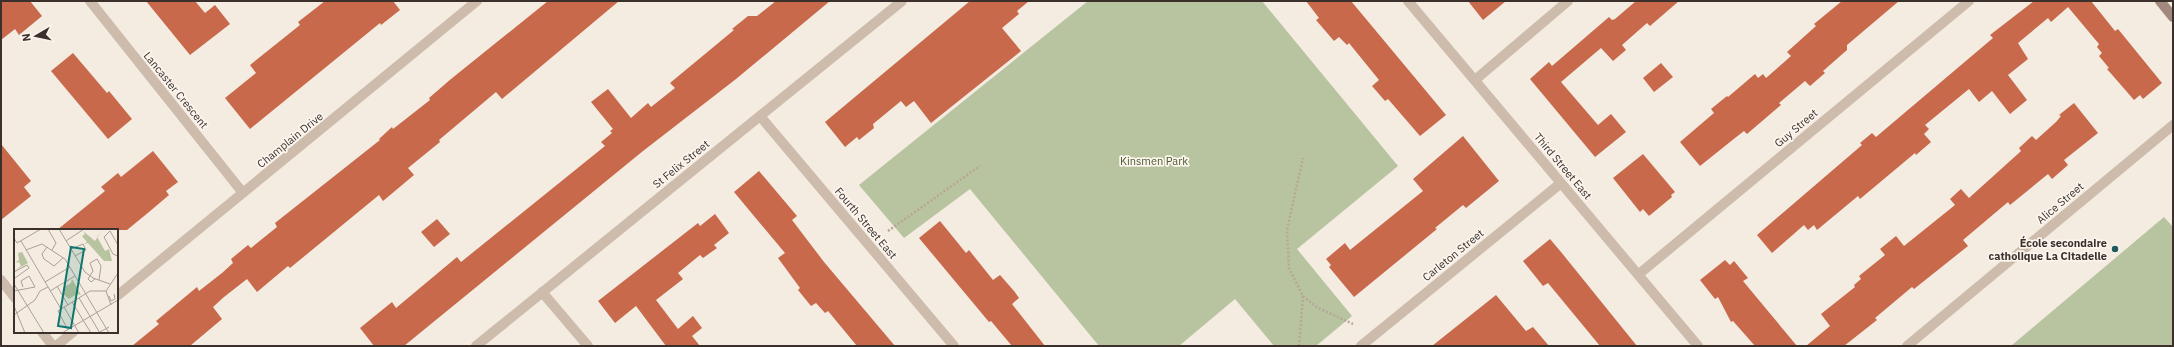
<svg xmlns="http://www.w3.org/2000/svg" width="2174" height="347" viewBox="0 0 2174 347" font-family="'IBM Plex Sans',sans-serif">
  <rect width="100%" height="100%" fill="#f4ebe1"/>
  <path fill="#b8c4a0" d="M1088 1H1262L1398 166 1297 249 1352 316 1316 346H1274L1235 299 1179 346H1099L970 189 904 238 859 185Z
    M2164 217 2173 227V346H2011Z"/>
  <path fill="#c8694b" d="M1 1H30L42 16 19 35 15 29 1 40Z
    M146 1H195L205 13 215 5 230 24 190 55Z
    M325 1H393L400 10 381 25 380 23 250 129 225 98 256 73 250 65 300 25 298 22Z
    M548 1H619L502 99 496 92 439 140 440 142 408 168 414 175 383 201 379 195 290 268 288 266 257 292 247 279 224 297 213 307 222 319 190 346H132L159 324 156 321 179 302 197 287 199 291 222 273 233 263 231 259 248 245 251 248 277 227 275 223 380 140 379 139 392 127 393 129 430 100 429 98 451 79Z
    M776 1H830L736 79 643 151 404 346H374L360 328 392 302 396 308 457 257 461 262 605 146 601 142 612 133 610 131 613 129 591 102 608 89 631 118 648 103 651 107 675 88 670 83 734 30 732 29 748 16H757Z
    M970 1H1029L1017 11 1019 14 1002 28 1021 51 931 123 914 101 906 107 901 101 873 124 874 128 859 140 857 137 845 147 825 122Z
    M1306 1H1351L1446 115 1420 136 1388 99 1385 101 1372 86 1379 80 1349 43 1347 45 1339 37 1334 41 1316 20 1319 18Z
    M1468 1H1506L1483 20Z
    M1636 1H1679L1650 26 1647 23 1622 45 1626 50 1613 61 1601 48 1561 82 1598 125 1611 114 1626 132 1595 157 1530 79 1549 62 1552 66 1609 17 1612 20 1615 19Z
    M1842 1H1899L1847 45V50L1823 71 1825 73 1810 86 1805 81 1779 103 1781 105 1747 134 1744 131 1735 138 1700 166 1680 142 1714 113 1711 109 1727 96 1728 97 1755 74 1758 78 1763 74 1766 78 1791 56 1787 52 1816 26 1814 24Z
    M2034 1H2091L2115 31 2118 29 2162 83 2143 99 2140 95 2134 100 2107 69 2109 68 2099 56 2102 53 2097 47 2099 44 2068 7 2051 22 2048 18 2018 43 2028 59 2008 75 2027 100 2010 114 1992 91 1979 102 1969 89 1925 125 1929 129 1924 134 1931 142 1916 155 1915 153 1860 199 1858 196 1817 230 1814 225 1808 230 1804 225 1772 253 1757 235 1862 145 1860 143 1872 133 1876 137 1993 38 1990 35Z
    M73 53 107 93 109 91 132 119 108 139 51 71Z
    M1661 63 1673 77 1654 92 1643 78Z
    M2074 103 2098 133 2064 160 2068 165 2052 179 2048 174 2010 205 2008 202 1963 240 1968 246 1914 289 1912 287 1875 318 1877 320 1844 346H1806L1830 326 1821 314 1855 287 1854 285 1861 279 1859 276 1885 255 1880 249 1896 236 1904 246 1955 205 1950 199 1961 189 1969 198 2020 152 2021 151 2019 148 2032 136 2036 140 2056 122 2061 116 2059 115Z
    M1463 136 1499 181 1466 208 1463 205 1435 228 1437 229 1354 297 1329 267 1331 265 1326 259 1345 243 1350 250 1423 191 1413 179Z
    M1 144 31 181 24 187 31 196 1 220Z
    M153 151 178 182 166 191 169 195 149 212 127 230H57L105 191 101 187 118 173 121 177Z
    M1643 154 1675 192 1671 195 1672 197 1649 216 1643 209 1640 212 1613 178Z
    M759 171 797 216 792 220 824 262 895 346H857L828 311 825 313 816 303 811 306 798 290 800 288 778 258 785 253 734 192Z
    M715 214 729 233 714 245 717 248 703 258 700 255 678 273 683 279 656 300 678 329 693 316 702 328 692 336 700 346H666L636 306 615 323 598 301 698 223 700 226Z
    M437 219 450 234 434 247 421 232Z
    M940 221 966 253 969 250 993 280 1000 275 1014 291 1019 298 1012 304 1045 346H1012L991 321 989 322 919 238Z
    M1550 239 1561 252 1637 346H1600L1548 283 1543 286 1523 261Z
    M1725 260 1730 265 1734 261 1748 278 1743 281 1797 346H1755L1733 321 1731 322 1718 297 1715 299 1700 280Z
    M1496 295 1526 331 1533 327 1549 346H1432Z"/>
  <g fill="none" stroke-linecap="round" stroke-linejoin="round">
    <path stroke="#b9a596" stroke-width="2.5" stroke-dasharray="2 2" stroke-linecap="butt" d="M888 231 980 166
      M1303 296 1318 308 1353 324
      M1299 346 1303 296 1289 268 1287 230 1303 158"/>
    <path stroke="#cdbbac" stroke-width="10" d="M90 1 243 193
      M1408 1 1698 346
      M1475 80 1568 1
      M760 116 954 346
      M1639 274 1969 1
      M1 280 15 298
      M542 292 588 346
      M117 296 477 1
      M42 332 53 346
      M56 346 73 332
      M476 346 902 1
      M1361 346 1561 183
      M1907 346 2173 125"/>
    <path stroke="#a18a7d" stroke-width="10" d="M2160 1 2173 17"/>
  </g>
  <circle fill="#1f5a5e" stroke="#fbf5ee" stroke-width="1.5" cx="2115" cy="249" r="4"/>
  <g text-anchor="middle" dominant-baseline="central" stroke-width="3.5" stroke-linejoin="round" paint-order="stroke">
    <g font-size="11" fill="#3b302b" stroke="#fbf5ee">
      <text transform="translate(176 90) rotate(51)">Lancaster Crescent</text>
      <text transform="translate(1796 128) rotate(-40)">Guy Street</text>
      <text transform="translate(290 140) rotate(-39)">Champlain Drive</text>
      <text transform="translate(681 164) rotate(-39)">St Felix Street</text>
      <text transform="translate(1563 166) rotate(50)">Third Street East</text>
      <text transform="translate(2060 203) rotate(-40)">Alice Street</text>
      <text transform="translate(866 223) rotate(50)">Fourth Street East</text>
      <text transform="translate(1453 255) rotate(-39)">Carleton Street</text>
    </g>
    <g font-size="11" fill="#4a5a2e" stroke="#fbf5ee">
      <text x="1154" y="161">Kinsmen Park</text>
    </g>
    <g font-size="11" font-weight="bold" fill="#3b302b" stroke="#fbf5ee" text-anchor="end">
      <text x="2107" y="243">École secondaire<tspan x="2107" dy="13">catholique La Citadelle</tspan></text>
    </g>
  </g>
  <g transform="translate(14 229)">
    <rect width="104" height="104" fill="#f4ebe1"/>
    <path d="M88 1 83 8 91 22 95 20 98 32H90L74 14 70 15 73 13 68 7 71 5 69 2 81 12ZM8 23 14 34 0 42 7 37 5 33 1 34 5 31 4 24ZM58 50 67 66 63 65 55 70 49 65 51 63 49 59 57 54Z" fill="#b8c4a0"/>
    <path fill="none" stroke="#aaa098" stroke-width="1" d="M34 0 42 14 38 21M45 0 71 43 79 49 96 55M96 2 90 8 99 25 104 27M96 2 104 16M0 9 3 14 27 0M7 12 47 80M52 12 70 0M33 18 28 25 30 30 40 37 49 29M57 20 69 15 72 21 61 27M12 21 28 15 51 30 95 104M0 43 13 36 15 39 1 49M81 50 77 53 74 50 79 42 76 34 83 30 87 37 85 51M31 53 56 38M0 55 30 104M43 57 54 76M0 62 21 58 15 47 7 52 9 58M36 62 61 47M95 67 97 72 101 70 100 65M65 69 86 104M58 73 77 104M97 76 92 62 104 44M0 77 11 104M50 78 65 104M0 86 21 71 26 62 34 58M54 101 44 82 76 62H92M48 104 104 71M84 104 95 98"/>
    <path fill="#0f766e" fill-opacity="0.15" stroke="#0f766e" stroke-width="2" d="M57 18 70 20 57 99 44 97Z"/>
    <rect width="104" height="104" fill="none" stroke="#3b302b" stroke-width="2"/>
  </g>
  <rect width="2174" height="347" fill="none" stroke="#3b302b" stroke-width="4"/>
  <g transform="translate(36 36) rotate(261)" stroke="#fbf5ee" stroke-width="3" paint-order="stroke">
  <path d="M0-3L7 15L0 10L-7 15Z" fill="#3b302b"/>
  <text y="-6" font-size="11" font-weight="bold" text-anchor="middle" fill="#3b302b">N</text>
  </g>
</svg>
